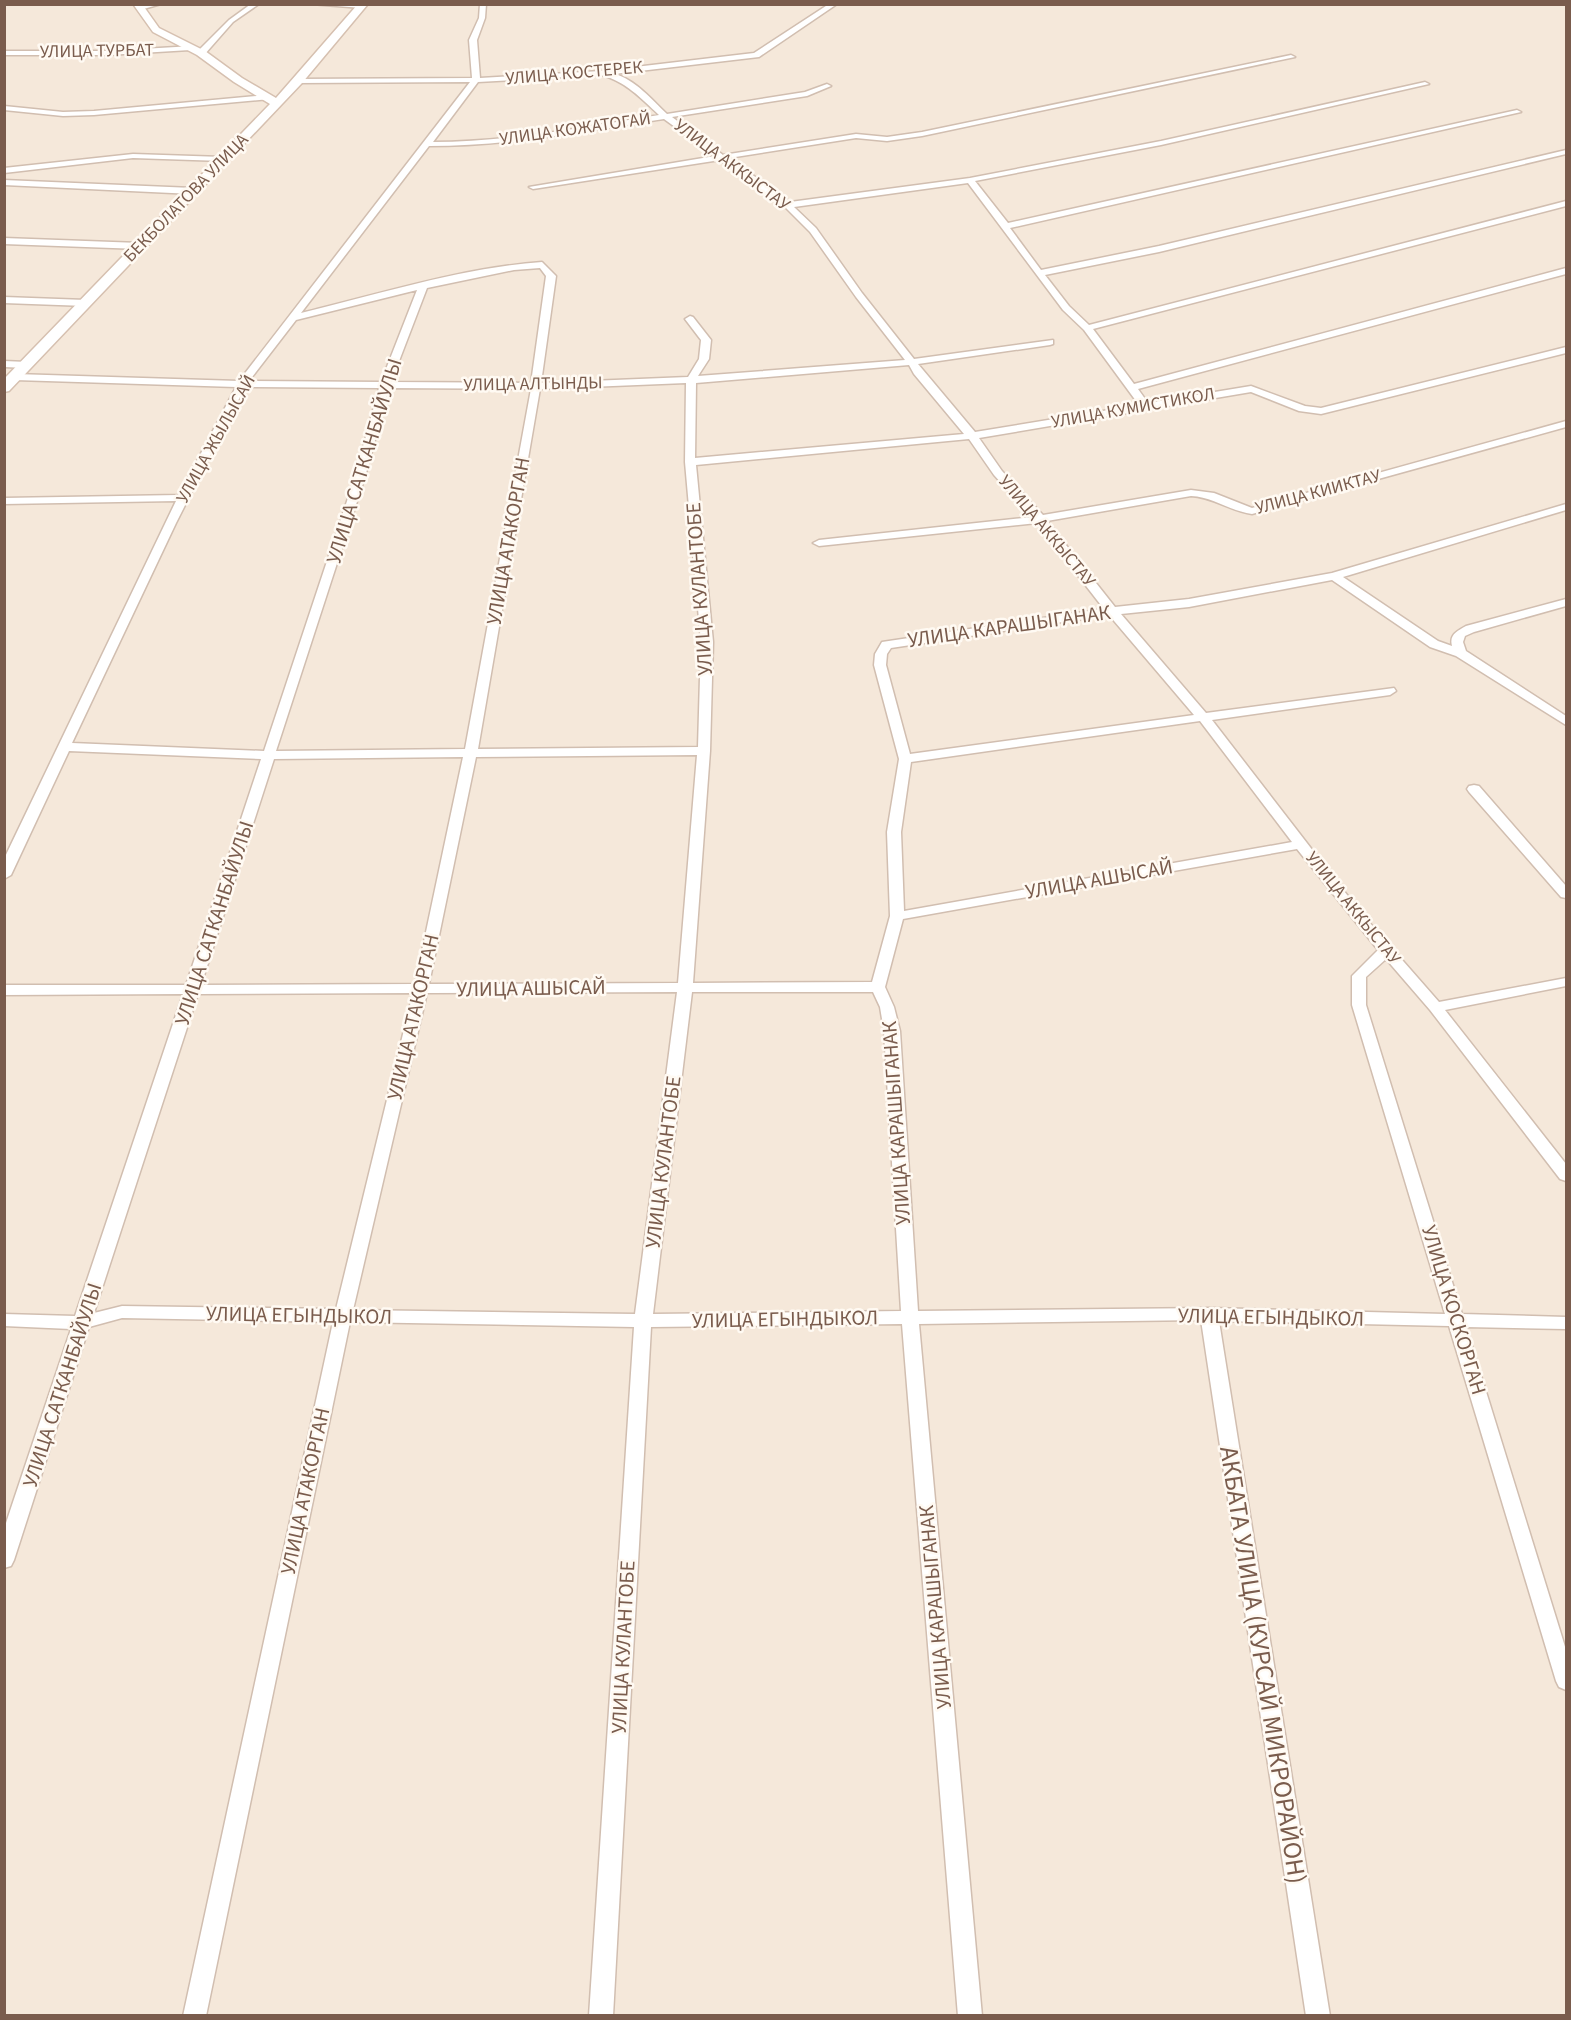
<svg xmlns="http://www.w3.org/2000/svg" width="1571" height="2020" viewBox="0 0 1571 2020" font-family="'Source Sans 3',sans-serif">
  <rect width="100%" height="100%" fill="#fdf6ec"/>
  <path fill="#f5e8da" d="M5 5H1566V2015H5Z"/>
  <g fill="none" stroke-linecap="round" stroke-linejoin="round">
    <defs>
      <path id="street" d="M147 4H161L140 10 137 8Z
        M251 4H259L233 22 204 55H198V51L229 20Z
        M311 4H364L365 6 362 8Z
        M480 4H486L485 18 477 40 480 78 601 71 754 53 829 4H837L759 57 614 74C635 79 652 100 667 114L805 92 827 84 831 86 807 96 672 117 723 155 856 134 887 137 922 132 1291 55 1295 57 922 136 887 141 856 138 729 158 790 202 970 178 1161 141 1425 82 1429 84 1161 145 975 181 1008 223 1517 110 1521 112 1010 228 1041 270 1159 246 1566 150V154L1159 252 1045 275 1069 306 1089 325 1566 201V206L1093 329 1134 384 1566 268V274L1138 389 1148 403 1251 386 1305 406 1321 408 1566 347V353L1321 414 1299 411 1251 392 979 438 1002 471 1043 515 1191 490 1214 493 1252 508 1566 421V427L1252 514C1230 511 1213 497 1191 496L1047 521 1115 607 1189 599 1332 573 1566 504V510L1343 577 1438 641 1452 646C1449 635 1457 631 1466 626L1566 599V606L1474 632 1465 636 1463 642 1466 651 1566 716V725L1456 656 1430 647 1332 580 1189 607 1121 614 1206 713 1394 688 1396 691 1390 695 1212 720 1361 913 1439 1002 1566 978V986L1445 1010 1566 1164V1181L1560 1179 1430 1010 1386 959 1366 977V1005L1462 1314 1566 1317V1329L1466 1327 1566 1650V1690L1559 1687 1556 1681 1449 1326 1219 1321 1330 2016H1306L1201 1320 919 1324 982 2016H958L902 1324 651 1327 613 2016H589L634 1327 350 1322 206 2016H183L333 1322 122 1318 89 1327 14 1560 11 1566 4 1568V1529L71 1329 4 1326V1314L75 1316 183 994 4 995V985H186L261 759 69 751 11 875 4 879V859L176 501 4 504V498L179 495 236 387 15 380 10 377 15 374 239 381 470 82 298 83 294 81 298 79 472 78 469 40 479 18ZM601 75C625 81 641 98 659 115 584 127 509 142 433 142L478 82ZM664 119 715 156 529 187 533 189 720 160 785 207 810 232 856 297 905 360 698 376 709 359 711 340 693 317 690 316 685 319 701 340 699 359 688 377 541 383 556 276 542 262C461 268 380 294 301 313L429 146C508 146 586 131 664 119ZM968 183 1063 310 1084 330 1139 405 975 432 918 364 1050 345 1053 344V340L914 359 862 293 816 228 794 207ZM540 268 546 276 531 383 391 382 427 288 514 270ZM417 290 381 382 249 381 296 320ZM909 365 914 374 964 434 695 458 696 383ZM686 383 685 462 701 642 698 747 478 749 540 389ZM245 387 379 388 355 477 264 751 72 743 176 523ZM389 388 531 389 465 749 276 751 365 477ZM969 439 994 475 1032 517 819 540 813 543 819 546 1037 523 1104 609 882 642 875 654 874 665 899 759 887 832 890 916 872 982 693 983 710 751 713 642 696 465ZM1109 615 1194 715 910 754 886 665 887 654 891 648ZM1200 721 1292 842 904 911 901 832 911 762ZM697 755 678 983 429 984 476 757ZM463 757 415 984 201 985 274 759ZM1297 849 1378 950 1352 976V1005L1445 1314 1209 1308 918 1311 900 1031 894 1007 885 987 903 919ZM677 992 635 1314 353 1310 427 993ZM692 992H873L880 1007 884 1031 901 1311 653 1314ZM413 993 336 1309 122 1306 94 1313 198 994Z
        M193 46 190 50 108 55H4V51H108Z
        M267 95H270V99L94 115 63 116 4 110V106L63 112 94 111Z
        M133 154 223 157 227 159 223 161 133 158 4 173V168Z
        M4 180 193 188 197 191 193 194 4 185Z
        M4 238 140 243 144 246 140 249 4 244Z
        M4 297 86 300 91 303 86 306 4 303Z
        M4 361 27 362 32 365 27 368 4 367Z
        M1474 785 1479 786 1566 886V898L1561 897 1469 792 1467 789 1469 786Z"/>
      <path id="secondary" d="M133 4H142L159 28 205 51 242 78 276 98 358 4H368L302 83 9 391 4 392V379L270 104 234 82 197 55 153 32Z"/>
    </defs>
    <use href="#street" stroke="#d1beb0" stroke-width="3"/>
    <use href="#secondary" stroke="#d6c0b0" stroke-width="3"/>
    <use href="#street" fill="#fff" fill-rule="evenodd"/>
    <use href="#secondary" fill="#fff" fill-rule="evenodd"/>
  </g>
  <g text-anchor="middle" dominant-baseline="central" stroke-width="5" stroke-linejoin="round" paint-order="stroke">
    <g font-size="18" fill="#7a5c4d" stroke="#fffaf3">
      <text transform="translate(97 51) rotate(-1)">УЛИЦА ТУРБАТ</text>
      <text transform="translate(574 73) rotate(-5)">УЛИЦА КОСТЕРЕК</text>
      <text transform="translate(575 129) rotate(-8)">УЛИЦА КОЖАТОГАЙ</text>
      <text transform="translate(732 165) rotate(37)">УЛИЦА АККЫСТАУ</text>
      <text transform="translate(186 198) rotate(-46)">БЕКБОЛАТОВА УЛИЦА</text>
      <text transform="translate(533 384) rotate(-1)">УЛИЦА АЛТЫНДЫ</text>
      <text transform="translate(1133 408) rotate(-10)">УЛИЦА КУМИСТИКОЛ</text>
      <text transform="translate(216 439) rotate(-61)">УЛИЦА ЖЫЛЫСАЙ</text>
      <text transform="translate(1318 492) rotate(-15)">УЛИЦА КИИКТАУ</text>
      <text transform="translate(1047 531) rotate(50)">УЛИЦА АККЫСТАУ</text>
      <text transform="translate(1353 908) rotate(51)">УЛИЦА АККЫСТАУ</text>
    </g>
    <g font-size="21" fill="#7a5c4d" stroke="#fffaf3">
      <text transform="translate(364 461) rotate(-73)">УЛИЦА САТКАНБАЙУЛЫ</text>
      <text transform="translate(508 541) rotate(-80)">УЛИЦА АТАКОРГАН</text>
      <text transform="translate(699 589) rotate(-94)">УЛИЦА КУЛАНТОБЕ</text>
      <text transform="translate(1009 626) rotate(-8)">УЛИЦА КАРАШЫГАНАК</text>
      <text transform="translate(1099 879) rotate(-10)">УЛИЦА АШЫСАЙ</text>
      <text transform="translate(214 923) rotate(-72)">УЛИЦА САТКАНБАЙУЛЫ</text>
      <text transform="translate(531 988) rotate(-1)">УЛИЦА АШЫСАЙ</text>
      <text transform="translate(413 1017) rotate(-77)">УЛИЦА АТАКОРГАН</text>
      <text transform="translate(896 1123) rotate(-94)">УЛИЦА КАРАШЫГАНАК</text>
      <text transform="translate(663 1162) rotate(-83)">УЛИЦА КУЛАНТОБЕ</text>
      <text transform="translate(1454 1310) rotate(73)">УЛИЦА КОСКОРГАН</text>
      <text transform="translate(299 1315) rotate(1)">УЛИЦА ЕГЫНДЫКОЛ</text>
      <text transform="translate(1271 1317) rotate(1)">УЛИЦА ЕГЫНДЫКОЛ</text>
      <text transform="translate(785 1319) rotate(-1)">УЛИЦА ЕГЫНДЫКОЛ</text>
      <text transform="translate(62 1385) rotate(-72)">УЛИЦА САТКАНБАЙУЛЫ</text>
      <text transform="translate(305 1491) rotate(-78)">УЛИЦА АТАКОРГАН</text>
      <text transform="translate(935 1607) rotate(-95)">УЛИЦА КАРАШЫГАНАК</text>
      <text transform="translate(623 1647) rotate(-87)">УЛИЦА КУЛАНТОБЕ</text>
    </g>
    <g font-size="26" fill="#7a5c4d" stroke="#fffaf3">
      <text transform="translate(1263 1665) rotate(81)">АКБАТА УЛИЦА (КУРСАЙ МИКРОРАЙОН)</text>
    </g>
  </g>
  <rect width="1571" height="2020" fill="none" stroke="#7a5c4d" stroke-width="12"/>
</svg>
